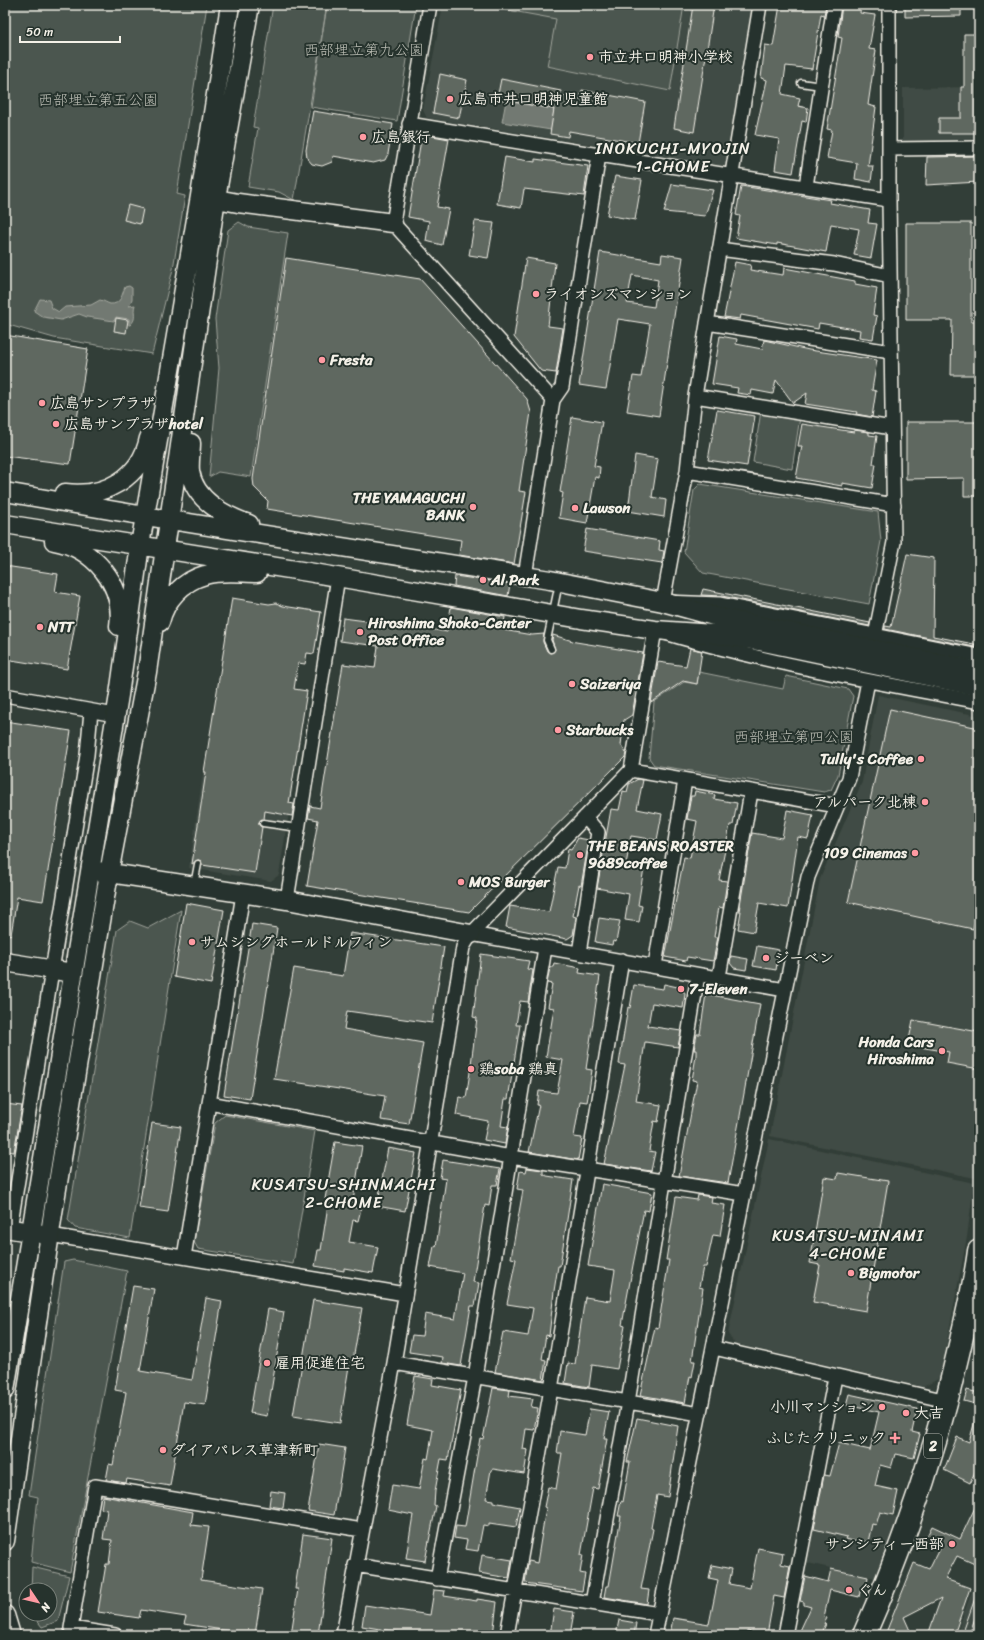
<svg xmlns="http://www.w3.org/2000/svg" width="984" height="1640" viewBox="0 0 984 1640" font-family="Sriracha,'Klee One',sans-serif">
  <rect width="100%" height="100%" fill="#323e38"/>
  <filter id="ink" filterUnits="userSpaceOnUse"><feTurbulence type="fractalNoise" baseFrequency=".025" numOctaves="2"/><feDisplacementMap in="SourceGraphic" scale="8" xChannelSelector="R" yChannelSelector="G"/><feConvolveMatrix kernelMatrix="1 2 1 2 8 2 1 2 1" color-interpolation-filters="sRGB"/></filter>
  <g filter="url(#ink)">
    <path fill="#404b44" d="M443 5H755L731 162 724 166 427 118 423 110Z
      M979 87V144H903V88Z
      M878 695 979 716V1152L975 1178 770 1136 820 879 862 782Z
      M203 773 293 787 279 875 271 881 189 868Z
      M769 1139 974 1183 967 1237 940 1378 923 1387 735 1344 728 1334Z
      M816 1499 899 1517 876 1578 803 1562Z
      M979 1572V1635H956Z"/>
    <path fill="#4c564f" stroke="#a0a49c" d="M5 5H207L177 194 185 196 173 269 152 354 54 338 5 324Z
      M273 5H327L294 200 279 192 248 187 258 128 253 127Z
      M327 5H416L397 121 311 107Z
      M480 5H684L670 91 547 66 556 19Z
      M239 222 248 227 288 233 251 477 218 472 209 477 219 368 215 319 228 230Z
      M761 411 800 417 792 469 753 462Z
      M700 484 878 512 881 541 869 604 703 573 684 552 694 490Z
      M699 672 783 689 786 676 848 689 853 696 838 775 831 790 824 792 654 765 649 758 654 702 684 682 697 684Z
      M181 910 130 1238 75 1228 68 1220 117 930 130 921 148 928Z
      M225 1115 315 1131 293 1264 198 1249 194 1242 215 1123Z
      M73 1260 127 1271 70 1572 31 1562 38 1497 29 1495 64 1262Z
      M32 1567 69 1576 58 1621 42 1627 32 1614H50V1590H31Z"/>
    <path fill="#727972" stroke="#a6a9a1" d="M506 101 554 109 551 130 502 122Z
      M129 286 132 288V299L129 306 135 305C132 313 138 318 130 325H129V319L116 317 114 321 87 317 79 314 61 320 43 317 34 311 40 299 49 300 52 308 59 312 65 307 91 305 100 300C104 301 107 303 110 304 121 305 122 294 125 287Z"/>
    <path fill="#5f6861" stroke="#f4f1e8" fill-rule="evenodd" d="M693 5H714L694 132 674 128Z
      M780 5H826L824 15 821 14 812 69 786 66 782 94 800 98 798 106 808 108 806 122 802 121 793 173 775 170 779 139 755 135 767 80 761 78 765 45 773 46Z
      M842 5H861L860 13 875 15 869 49 876 50 868 105 876 107 868 166H873L871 182 855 179 857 163 827 158 832 130 827 129 842 38 838 37Z
      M905 5H961V16L905 17Z
      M964 34H979V133H939V118H961V87H964Z
      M440 74 467 80 459 118 433 113Z
      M501 79 561 91 560 96 580 99 582 90 645 102 638 143 569 131 568 137 550 134 554 109 497 99Z
      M313 111 393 124 388 154 385 160 373 163 333 156 332 162 322 166 312 164 307 158 306 150Z
      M422 134 449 139 437 207 449 209 442 245 426 241 429 221 408 217Z
      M979 156V182L926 185 927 157Z
      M505 157 535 162V159L588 166 584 196 524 189 521 208 497 204Z
      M615 176 642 180 635 220 607 215Z
      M672 184 713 190 705 216 664 212Z
      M741 186 831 200 830 203 870 210 868 223 877 224 871 258 854 255 859 229 831 224 826 252 777 243V245L736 238 740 216 736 215Z
      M128 205 143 209 140 224 124 220Z
      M475 221 494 223 488 258 469 255Z
      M906 223H971V322H979V375H951L952 320H906Z
      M600 252 661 262 662 254 683 257 659 416 627 411 633 376 641 377 650 324 618 319 606 389 579 385ZM632 275 658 280 654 307 627 303Z
      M286 258 420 279 527 399 531 412 519 491 526 492 514 564 459 555 461 540 267 509 268 501 254 487 253 479Z
      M526 258 555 263 548 326 563 328 556 373 541 371 514 337Z
      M735 262 751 265 750 270 783 275 784 268 855 281V284L877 288 873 315 877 316 873 339 859 337 860 330 819 323 818 329 741 315 740 319 724 317Z
      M116 318 128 320 126 333 114 331Z
      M5 335 88 349 70 464 5 456Z
      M720 336 737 339 736 344 762 349 764 340 809 350 877 360 872 390 876 391 872 417 856 414 857 412 805 404 807 393 793 403 776 380 773 394 752 390 751 395 737 393 738 388 712 384Z
      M717 410 755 416 747 466 708 460Z
      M572 417 602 422 594 466 600 467 599 478 595 477 587 523 559 518 563 493 560 492Z
      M906 422H979V496H964V478L906 479Z
      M802 424 854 432V430L869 432V435L877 436 873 464H876L872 488 842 483V486L796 478 802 446H798Z
      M635 455 658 459 652 497 666 500 664 517 628 511Z
      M587 529 660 541 659 550 664 551 662 563 583 551Z
      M907 554 934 558 933 636 979 645V648L885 629V626L891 627Z
      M5 566 58 574 55 592 80 596 67 669 5 659Z
      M455 576 510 584 508 596 454 586Z
      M703 589 870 623 869 626 722 596 701 595Z
      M232 598 269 604 276 603 283 606 321 612 314 654 307 653 305 664 298 663 294 689 307 691 289 803 294 804 292 816 265 811 264 819 259 822V825L262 827 255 873 202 865 201 861 198 860 192 864 206 772H204Z
      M451 607 505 617 503 630 532 635 544 634 543 642 547 651 550 653 555 650 552 640 553 635 576 642 643 653 632 715 624 720 621 745 626 753 625 757 469 912 307 886 318 820 308 818 310 806 320 808 343 664 375 668 378 646 340 641 343 618 382 623V621L447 632Z
      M690 648 702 651 697 684 683 681 651 703 658 662 686 666Z
      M890 709 979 728V904L973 929 848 902Z
      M5 721 71 731 43 901 17 897 11 935 5 934Z
      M638 779 643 780 637 809 662 814 657 840 631 836 626 865 644 868 638 905 642 906 639 922 625 920 629 894 597 888 611 809 619 810 623 791 627 792 629 784Z
      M695 791 715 795 714 799 737 803 733 825H730L719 880 727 881 723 908 719 907 714 937H718L713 961 687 957 686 961 665 957 684 857 690 858 697 821 687 819 691 796H694Z
      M787 810 813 815 808 839 798 837 788 908 759 903 754 932 738 929 741 911H739L752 833 782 838Z
      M578 838 589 840 581 886 579 885 573 916 576 917 573 935 567 939 506 927 510 906 549 912 558 867 565 868 568 849 571 850Z
      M186 903 224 910 211 984 174 977Z
      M599 918 620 921 616 942 613 941 612 945 595 942Z
      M252 924 277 928 250 1099 224 1095Z
      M350 933 444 947 432 1023 347 1011 344 1029 423 1043 409 1124 381 1120 385 1096 274 1079 294 968 343 976Z
      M757 946 779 950 776 970 753 966Z
      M481 954 529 961 527 969 533 970 528 1002 520 1001 516 1025H520L508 1099H505L501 1126 508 1127 505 1144 484 1140 488 1121 456 1115 459 1097 466 1098 470 1072 477 1018 473 1017Z
      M731 956 748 959 746 970 734 968 730 963Z
      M554 963 580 968 579 973 600 976 586 1069 592 1070 589 1091 587 1102 580 1101 574 1137 582 1138 578 1160 529 1152 539 1105H537L539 1091 557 1093 563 1060 546 1057 554 1008 548 1007 552 984 547 983 550 967H553Z
      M664 984 682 988 685 994 683 1008 652 1003 648 1026 681 1031 678 1047 645 1042 636 1101 661 1105 658 1122 654 1121 649 1151 655 1152 651 1171 604 1164 625 1065 619 1064 628 1007 630 1008 634 985 663 989Z
      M706 994 760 1004 728 1183 679 1176 697 1081 692 1080 696 1056V1050H694L697 1034H700Z
      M913 1020 979 1032V1069L947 1063 949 1052 908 1045Z
      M5 1104 22 1106 14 1152 5 1151Z
      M152 1123 181 1127 168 1212 139 1208Z
      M335 1142 362 1146 352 1207 361 1209 358 1221 353 1220 349 1242 378 1247 373 1273 344 1268V1271L315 1266 318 1250H321L329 1199H325Z
      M388 1148 416 1153 405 1211 377 1206Z
      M443 1160 500 1169 497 1185H492L489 1206 485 1205 473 1282 479 1283 475 1306H471L461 1366 442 1363 443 1357 409 1352 412 1335 422 1336 425 1314 455 1319 463 1273 430 1267 434 1246 436 1247 446 1179 440 1178Z
      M527 1168 543 1170V1174L547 1176 573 1180 560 1266H558L554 1291 549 1336 546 1335 542 1359 546 1360 543 1380 495 1372 503 1332 528 1336 533 1308 507 1304 516 1259 511 1258 523 1190 517 1189 520 1171 526 1172Z
      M838 1173 888 1181 866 1311 813 1302 820 1265 810 1263 824 1177 837 1179Z
      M602 1184 652 1193 649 1211 644 1210 633 1265 622 1325 625 1326 617 1369 592 1365 589 1387 565 1383 568 1363 575 1364 585 1297 610 1301 615 1270 588 1266Z
      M698 1195 712 1197 711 1203 725 1205 720 1236 713 1235 706 1267H703L699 1287 703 1288 692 1361H695L692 1377 690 1376 685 1403 640 1395 655 1327 658 1328 669 1260H666L676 1197 697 1200Z
      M133 1286 154 1289 140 1371 192 1380 206 1298 222 1301 205 1405 184 1402 170 1486 127 1479 126 1483 106 1480 109 1464 113 1465 126 1392 115 1390Z
      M313 1300 362 1308 352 1366H349L340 1423 293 1416Z
      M268 1309 284 1312 267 1416 250 1413Z
      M415 1376 433 1379 432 1385 461 1390 448 1460 441 1459 435 1491 434 1505 436 1506 425 1561 406 1558 413 1515 388 1510 392 1485 419 1489 425 1458 428 1459 433 1430 407 1425Z
      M493 1388 510 1390 509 1396 533 1399 531 1407 538 1408 534 1430 526 1429 523 1449 528 1450 524 1474 493 1469 491 1470 486 1499 493 1500V1502L520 1507 516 1527 489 1523V1526L483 1525 478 1551 465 1549 467 1540 454 1538 456 1526 465 1527 480 1438 483 1439Z
      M967 1390 979 1393V1405L964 1401Z
      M849 1394 917 1409 912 1432 920 1434 914 1458 895 1454 891 1468 880 1465 875 1486 898 1491 893 1515 880 1512 876 1525 872 1524 868 1542 857 1540V1542L846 1539 847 1537 814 1529 824 1475 830 1476 839 1443 870 1450 879 1412 846 1405Z
      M590 1409 609 1412 604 1439H607L598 1489 593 1488 581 1555H583L580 1573 585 1574 582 1591 525 1583 528 1563 529 1561 537 1563 546 1508 544 1507 548 1487 556 1489 562 1453H557L560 1431 585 1435Z
      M976 1417 979 1418V1463L970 1483 944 1470 957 1437 969 1442Z
      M637 1418 678 1426 668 1497 657 1495 651 1528 653 1529 641 1589 649 1590 647 1604 604 1597 606 1586H609L621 1516H618L621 1501 623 1502 630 1462H627Z
      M319 1444 345 1448 334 1515 308 1511Z
      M271 1491 285 1493 283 1508 269 1506Z
      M103 1496 193 1512 191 1525 209 1527 201 1580 262 1589 255 1635 184 1624 186 1617 141 1610 139 1618 98 1612 106 1564H109L112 1540 103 1539 107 1510 101 1509Z
      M979 1499V1566L957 1556 945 1579 970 1588 954 1635H928L941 1598 904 1617 912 1635H885L914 1563 929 1569 940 1547 925 1540 932 1526 960 1539Z
      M303 1534 332 1538 318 1635H291L298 1589H295Z
      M758 1548 783 1553 781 1564 790 1566 784 1598 774 1596 767 1635 747 1631V1635H670L673 1618 709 1624 718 1580 709 1578 712 1565 732 1569 729 1584 750 1588Z
      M482 1555 512 1560 509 1578 479 1573Z
      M831 1569 868 1577 866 1588 861 1587 859 1597 830 1590 824 1617 827 1618 824 1624H826L821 1635H798L811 1607 804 1605V1602L800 1601 805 1576 828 1582Z
      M434 1590 445 1591 444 1596 477 1601V1599L497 1602 493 1635 461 1632 460 1635H415L362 1626 365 1605 430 1615Z
      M554 1609 574 1612 570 1635H550Z
      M619 1620 636 1623 634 1635H616Z"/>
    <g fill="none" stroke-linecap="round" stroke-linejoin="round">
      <defs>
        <path id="lane" d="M801 83 821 86
          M551 649 547 640 559 583
          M263 823 298 828
          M194 885 198 864"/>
        <path id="street" d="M430 5 393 223 553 400 525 576
          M760 5 695 396 687 471 663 602 720 604 979 656
          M409 124 599 155 889 200
          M889 149 979 148
          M806 186 834 5
          M719 249 834 264 890 276
          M707 323 891 352
          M695 396 892 428
          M553 400 562 387 599 155
          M687 471 894 505
          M875 636 894 542 889 200V5
          M5 695 115 715
          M631 770 837 806
          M287 900 338 577
          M471 934 785 990
          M579 953 598 832 585 817
          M655 966 685 780
          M719 977 751 792
          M209 1103 511 1157 744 1194
          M10 1229 87 755 91 711
          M50 1235 405 1294
          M184 1257 243 894
          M714 1348 947 1401
          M394 1363 700 1414
          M355 1565 659 1614
          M437 1579 475 1377 545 948
          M592 1603 628 1402 698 975
          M115 1635 71 1628 95 1486 362 1530
          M343 1635 394 1363 463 947 471 934 631 770 655 630C761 662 870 681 979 702
          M507 1635 551 1389 622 960
          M655 1635 808 877 849 778 868 681
          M785 1635 835 1377"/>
        <path id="secondary" d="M206 197 238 203 393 223
          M191 443C191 452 189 462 190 471 194 500 225 516 249 524
          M5 492 145 516 550 580 663 602 714 616 979 671
          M65 493C105 498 141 478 149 438
          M5 524 308 572 581 619 655 630 713 634 759 641 979 687
          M54 541C93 548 125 584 119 626
          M160 622C165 600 183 581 205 575 221 570 241 573 257 573
          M97 871 287 900 471 934
          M5 962 73 973
          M5 1228 43 1234
          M5 1390 119 695 140 545 200 196 230 5
          M5 1541 53 1213 109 873 147 672 216 198 250 5
          M5 1615 11 1635"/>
        <path id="highway" d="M864 1635C905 1542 938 1444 960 1345 967 1314 975 1283 979 1251"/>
      </defs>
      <use href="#lane" stroke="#f4f1e8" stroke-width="9"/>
      <use href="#street" stroke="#f4f1e8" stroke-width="16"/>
      <use href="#secondary" stroke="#f4f1e8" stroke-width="21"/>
      <use href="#highway" stroke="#f4f1e8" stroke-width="25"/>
      <use href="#lane" stroke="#26332d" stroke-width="6"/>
      <use href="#street" stroke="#26332d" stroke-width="13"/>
      <use href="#secondary" stroke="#26332d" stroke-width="18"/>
      <use href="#highway" stroke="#26332d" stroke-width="22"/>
      <path stroke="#f4f1e8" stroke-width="1" d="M962 1635 979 1587
        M969 1635 979 1607"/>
    </g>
  </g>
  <g fill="#ff9aa2" stroke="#26332d" stroke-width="1.5">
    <circle cx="590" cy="57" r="4"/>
    <circle cx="450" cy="99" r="4"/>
    <circle cx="363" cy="137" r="4"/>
    <circle cx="536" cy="294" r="4"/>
    <circle cx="322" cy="360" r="4"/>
    <circle cx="42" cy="403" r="4"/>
    <circle cx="56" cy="424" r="4"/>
    <circle cx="473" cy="507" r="4"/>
    <circle cx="575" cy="508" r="4"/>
    <circle cx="483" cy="580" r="4"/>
    <circle cx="40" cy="627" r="4"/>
    <circle cx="360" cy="632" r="4"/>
    <circle cx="572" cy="684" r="4"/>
    <circle cx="558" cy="730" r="4"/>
    <circle cx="921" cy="759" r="4"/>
    <circle cx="925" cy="802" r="4"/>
    <circle cx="915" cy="853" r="4"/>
    <circle cx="580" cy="855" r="4"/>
    <circle cx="461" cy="882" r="4"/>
    <circle cx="192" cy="942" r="4"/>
    <circle cx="766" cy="958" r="4"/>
    <circle cx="681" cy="989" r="4"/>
    <circle cx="942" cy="1051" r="4"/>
    <circle cx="471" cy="1069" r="4"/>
    <circle cx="851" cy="1273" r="4"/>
    <circle cx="267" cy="1363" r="4"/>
    <circle cx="882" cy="1407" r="4"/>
    <circle cx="906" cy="1413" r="4"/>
    <path d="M893 1432h4v4h4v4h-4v4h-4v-4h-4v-4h4z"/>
    <circle cx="163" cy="1450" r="4"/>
    <circle cx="952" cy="1544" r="4"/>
    <circle cx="849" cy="1590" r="4"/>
  </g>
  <g text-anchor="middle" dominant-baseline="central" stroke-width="4" stroke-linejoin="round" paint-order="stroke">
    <rect fill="#26332d" stroke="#b6b8b0" stroke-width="1" x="924" y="1434" width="18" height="24" rx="3"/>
    <g font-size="14" font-weight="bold" fill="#f4f1e8">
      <text x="933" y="1446">2</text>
    </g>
    <g font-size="15" fill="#b9bbb2" stroke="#26332d">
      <text x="364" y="50">西部埋立第九公園</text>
      <text x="98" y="100">西部埋立第五公園</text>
      <text x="794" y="737">西部埋立第四公園</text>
    </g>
    <g font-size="15" font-weight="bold" fill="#f4f1e8" stroke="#26332d" text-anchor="start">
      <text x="598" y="57">市立井口明神小学校</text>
      <text x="458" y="99">広島市井口明神児童館</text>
      <text x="371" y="137">広島銀行</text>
      <text x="544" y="294">ライオンズマンション</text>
      <text x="330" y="360">Fresta</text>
      <text x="50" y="403">広島サンプラザ</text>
      <text x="64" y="424">広島サンプラザhotel</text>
      <text x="465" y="498" text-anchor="end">THE YAMAGUCHI<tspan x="465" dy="17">BANK</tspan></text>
      <text x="583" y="508">Lawson</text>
      <text x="491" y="580">Al Park</text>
      <text x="368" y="623">Hiroshima Shoko-Center<tspan x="368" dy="17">Post Office</tspan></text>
      <text x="48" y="627">NTT</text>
      <text x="580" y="684">Saizeriya</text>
      <text x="566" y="730">Starbucks</text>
      <text x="913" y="759" text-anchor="end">Tully's Coffee</text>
      <text x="917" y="802" text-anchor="end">アルパーク北棟</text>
      <text x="588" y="846">THE BEANS ROASTER<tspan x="588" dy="17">9689coffee</tspan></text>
      <text x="907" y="853" text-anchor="end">109 Cinemas</text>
      <text x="469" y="882">MOS Burger</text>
      <text x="200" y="942">サムシングホールドルフィン</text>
      <text x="774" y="958">ジーベン</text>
      <text x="689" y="989">7-Eleven</text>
      <text x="934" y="1042" text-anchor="end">Honda Cars<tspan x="934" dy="17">Hiroshima</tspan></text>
      <text x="479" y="1069">鶏soba 鶏真</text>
      <text x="859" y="1273">Bigmotor</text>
      <text x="275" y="1363">雇用促進住宅</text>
      <text x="874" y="1407" text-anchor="end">小川マンション</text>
      <text x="914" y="1413">大吉</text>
      <text x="886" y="1438" text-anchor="end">ふじたクリニック</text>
      <text x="171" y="1450">ダイアパレス草津新町</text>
      <text x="944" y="1544" text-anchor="end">サンシティー西部</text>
      <text x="857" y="1590">ぐん</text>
    </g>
    <g font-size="16" letter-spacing="1" fill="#f4f1e8" stroke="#26332d">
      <text x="673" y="148">INOKUCHI-MYOJIN<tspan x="673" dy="18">1-CHOME</tspan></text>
      <text x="344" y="1184">KUSATSU-SHINMACHI<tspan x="344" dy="18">2-CHOME</tspan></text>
      <text x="848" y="1235">KUSATSU-MINAMI<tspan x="848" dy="18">4-CHOME</tspan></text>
    </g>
  </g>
  <rect width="984" height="1640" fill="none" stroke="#26332d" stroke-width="20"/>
  <rect x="10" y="10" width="964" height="1620" fill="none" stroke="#f4f1e8" stroke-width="1.5" filter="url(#ink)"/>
  <g transform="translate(38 1602) rotate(125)"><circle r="19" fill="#26332d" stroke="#787f78"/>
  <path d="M0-3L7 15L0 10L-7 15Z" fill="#ff9aa2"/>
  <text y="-6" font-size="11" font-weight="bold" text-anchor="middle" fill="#f4f1e8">N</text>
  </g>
  <path d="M20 36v6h100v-6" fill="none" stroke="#f4f1e8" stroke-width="2"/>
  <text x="26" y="36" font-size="12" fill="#f4f1e8" stroke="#26332d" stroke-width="3" paint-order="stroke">50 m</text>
</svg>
